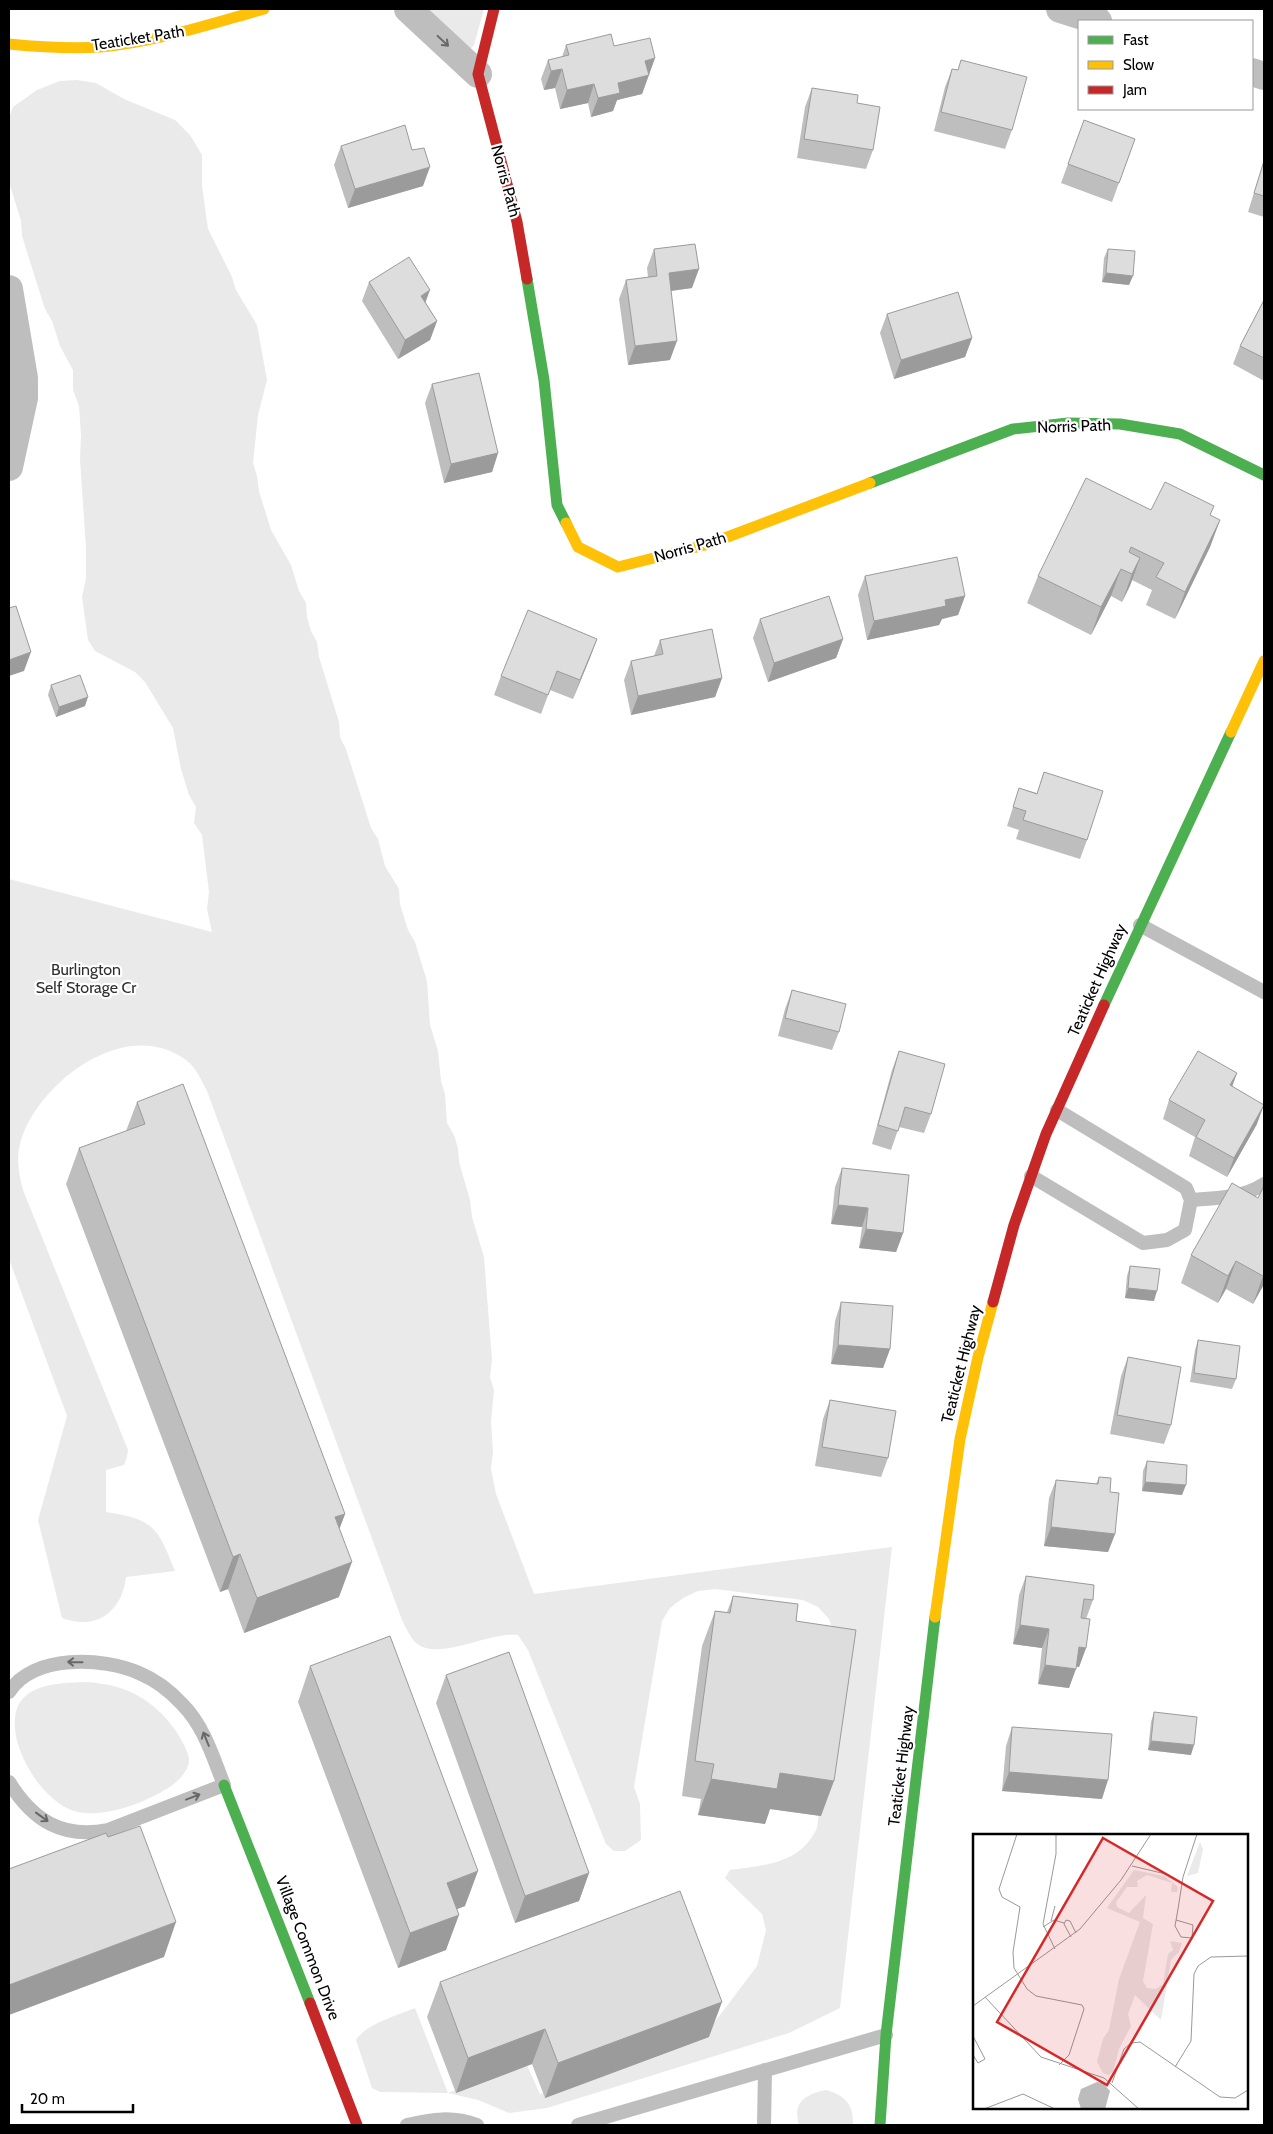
<svg xmlns="http://www.w3.org/2000/svg" width="1273" height="2134" viewBox="0 0 1273 2134" font-family="Cabin,sans-serif">
  <rect width="100%" height="100%" fill="#fff"/>
  <path fill="#eaeaea" d="M422 9H484L474 45 469 50Z
    M77 80 96 83 124 99 175 120 190 135 202 155V186L208 229 232 277 236 290 257 325 267 380 258 415 253 463 257 476 259 491 271 530 291 565 299 591 306 603 307 617 311 631 317 642 319 657 339 722 340 737 346 749 371 828 378 839 385 866 399 889 400 904 408 930 415 942 427 981 430 1025 438 1051 441 1081 445 1094 447 1123 454 1135 458 1148 459 1162 470 1200 472 1217 484 1257 492 1360 490 1377 494 1390 491 1422 493 1452 491 1469 496 1494 534 1594 892 1547 840 2008 789 2033 547 2108 509 2113 478 2100 448 2093 380 2092 372 2088 356 2040C366 2024 398 2015 415 2008L448 2093 526 2063 540 2094 705 2032 714 2023 757 1966 766 1930 762 1914 725 1878 730 1870C766 1865 800 1864 817 1828L838 1645 829 1619 818 1607 803 1600 715 1589 698 1591 683 1598 670 1608 662 1621 634 1787 640 1804 641 1840 625 1851H614L606 1844 528 1650 518 1635C489 1631 439 1662 416 1643 410 1637 406 1628 402 1620L207 1091C201 1080 196 1067 186 1060 126 1015 36 1083 20 1144 16 1159 19 1175 23 1190L128 1450 127 1457 124 1465 106 1470V1512C154 1519 158 1528 175 1571L126 1577C122 1612 96 1631 62 1618L38 1520 67 1416 9 1259V879L212 932 207 909 209 892 202 835 194 823 196 807 189 795 181 769 173 728 145 682 135 672 95 651 88 640 82 597 86 578V548L80 459 81 435 79 406 73 390V370L60 346 52 321 45 309 22 236 21 221 9 182V118L13 107 37 90 60 81Z
    M87 1682C97 1683 107 1684 117 1687 146 1695 171 1718 184 1745 187 1752 191 1758 188 1766 180 1785 158 1794 141 1802 120 1810 96 1817 74 1811 40 1801 0 1735 20 1702 35 1682 65 1683 87 1682Z
    M826 2090C845 2095 854 2105 853 2125H799C792 2102 806 2094 826 2090Z"/>
  <g fill="none" stroke-linecap="round" stroke-linejoin="round">
    <path stroke="#bebebe" stroke-width="14" d="M1140 925 1264 992
      M1031 1176 1143 1243 1167 1240 1185 1230 1191 1200 1186 1188 1057 1110
      M1191 1200C1216 1198 1243 1198 1264 1184
      M9 1692C33 1654 103 1657 139 1673 156 1680 170 1691 182 1704 204 1726 213 1757 224 1785L108 1830C63 1839 33 1821 9 1782
      M407 2125C432 2119 453 2116 477 2125
      M578 2125 886 2035
      M764 2125 765 2070"/>
    <path stroke="#bebebe" stroke-width="28" d="M408 9 478 74
      M1060 9 1098 21
      M1252 72 1264 76
      M9 289 24 378V398L9 467"/>
    <path stroke="#4caf50" stroke-width="11" d="M527 279 544 380 557 505 566 523
      M870 483 1013 429 1068 423 1120 424 1180 434 1264 475
      M1104 1005 1231 732
      M224 1785 310 2003
      M880 2125 886 2035 935 1617"/>
    <path stroke="#ffc107" stroke-width="11" d="M9 44C39 47 70 49 101 47 156 42 210 24 264 9
      M566 523 578 547 618 567 709 544 870 483
      M1231 732 1264 661
      M935 1617 960 1439 978 1357 993 1302"/>
    <path stroke="#c62828" stroke-width="11" d="M494 9 478 74 517 222 527 279
      M993 1302 1014 1225 1046 1134 1104 1005
      M310 2003 357 2125"/>
  </g>
  <path fill="#bebebe" d="M566 45 655 58 642 94 617 100 613 111 591 117 588 103 560 109 555 88 544 90 541 79 548 60 562 57Z
    M961 60 1012 130 1005 149 934 131 945 87 952 69 958 70Z
    M812 88 857 103 873 150 866 169 797 158 805 107Z
    M1084 120 1135 139 1112 202 1061 183Z
    M341 146 412 150 423 186 348 208 334 165Z
    M1264 160V217L1248 212Z
    M654 249 692 288 671 291 670 360 628 365 619 299 626 280 648 277 647 268Z
    M1108 249 1129 285 1102 282 1104 258Z
    M369 282 426 303 437 321 430 340 398 359 362 301Z
    M1264 300V381L1233 364 1240 346Z
    M887 314 972 338 965 357 894 379 880 333Z
    M432 384 498 453 492 472 444 483 425 403Z
    M1151 510 1220 520 1210 547 1175 619 1146 605 1152 590 1132 580 1122 602 1111 596 1091 635 1027 603 1038 576Z
    M865 576 965 596 958 615 942 619 939 625 867 640 858 595Z
    M760 619 843 639 836 658 768 682 753 638Z
    M597 639 573 699 550 690 541 714 494 695 501 676Z
    M660 640 722 678 715 697 631 715 624 680 631 661 654 656Z
    M51 685 85 706 56 717 48 695Z
    M1044 772 1087 840 1080 859 1016 839 1019 830 1007 826 1019 788 1037 793Z
    M792 990 839 1032 832 1050 778 1036 785 1009Z
    M899 1051 931 1114 924 1133 899 1127 891 1150 872 1144 892 1070Z
    M1237 1073 1232 1087 1257 1124 1227 1177 1189 1156 1195 1137 1163 1119 1169 1100Z
    M137 1102 345 1514 339 1529V1597L244 1633 228 1589 220 1592 66 1184 79 1148 126 1131Z
    M842 1168 903 1233 896 1252 859 1248 862 1227 831 1224 835 1187Z
    M1264 1186V1286H1263L1253 1304 1226 1289 1218 1303 1181 1283 1191 1255 1258 1198Z
    M1130 1266 1154 1301 1125 1298 1127 1276Z
    M841 1302 890 1349 883 1368 831 1364 835 1321Z
    M1198 1340 1236 1379 1232 1389 1190 1382 1195 1350Z
    M1128 1357 1171 1425 1164 1444 1110 1434 1121 1376Z
    M830 1400 888 1458 881 1477 815 1466 823 1419Z
    M1147 1461 1182 1495 1142 1491 1143 1471Z
    M1099 1477 1110 1492 1115 1534 1108 1552 1044 1546 1049 1498 1056 1480 1096 1484Z
    M1026 1576 1093 1600 1086 1619V1648L1079 1667 1076 1666 1069 1688 1038 1684 1042 1648 1013 1644 1019 1595Z
    M733 1596 796 1621 821 1816 770 1809 765 1824 698 1815 701 1799 682 1796 702 1646 715 1611 727 1612Z
    M310 1666 465 1906 457 1909 446 1950 398 1968 298 1702Z
    M446 1675 589 1873 579 1901 515 1923 436 1703Z
    M1154 1712 1191 1755 1148 1750 1151 1722Z
    M1012 1727 1102 1799 1002 1791 1006 1746Z
    M440 1982 709 2037 545 2098 532 2064 456 2093 427 2017Z"/>
  <path fill="#9b9b9b" d="M655 58 642 94 617 100 613 111 591 117 598 98 645 61Z
    M562 69 555 88 544 90 551 71Z
    M594 84 588 103 560 109 567 90Z
    M430 167 423 186 348 208 355 189Z
    M699 269 692 288 662 292 669 273Z
    M1106 273 1133 276 1129 285 1102 282Z
    M430 290 423 309 421 296Z
    M437 321 430 340 398 359 405 340Z
    M972 338 965 357 894 379 901 360Z
    M677 341 670 360 628 365 635 346Z
    M498 453 492 472 444 483 451 464Z
    M1220 520 1210 547 1175 619 1185 592Z
    M1140 558 1130 586 1122 602 1132 574Z
    M1121 569 1111 596 1091 635 1101 607Z
    M965 596 958 615 942 619 939 625 867 640 874 621 945 600Z
    M597 639 590 658 573 699 580 680Z
    M843 639 836 658 768 682 774 663Z
    M31 652 24 671 9 676V660Z
    M722 678 715 697 631 715 638 696Z
    M88 697 85 706 56 717 59 707Z
    M1237 1073 1230 1092V1085Z
    M1264 1105 1257 1124 1227 1177 1234 1158Z
    M838 1205 868 1208 862 1227 831 1224Z
    M866 1229 903 1233 896 1252 859 1248Z
    M1236 1261 1226 1289 1218 1303 1228 1276Z
    M1264 1273V1282L1263 1286 1253 1304Z
    M1128 1288 1157 1291 1154 1301 1125 1298Z
    M838 1345 890 1349 883 1368 831 1364Z
    M1145 1482 1186 1485 1182 1495 1142 1491Z
    M345 1514 332 1549 335 1517Z
    M1051 1527 1115 1534 1108 1552 1044 1546Z
    M240 1554 228 1589 220 1592 233 1557Z
    M352 1562 339 1597 244 1633 257 1598Z
    M1020 1625 1049 1629 1042 1648 1013 1644Z
    M1079 1647 1086 1648 1079 1667 1072 1666Z
    M1045 1665 1076 1669 1069 1688 1038 1684Z
    M1151 1741 1194 1745 1191 1755 1148 1750Z
    M1009 1772 1108 1780 1102 1799 1002 1791Z
    M780 1773 834 1781 821 1816 770 1809 765 1824 698 1815 711 1779Z
    M478 1871 465 1906 434 1918 447 1883Z
    M589 1873 579 1901 515 1923 525 1896Z
    M459 1915 446 1950 398 1968 410 1933Z
    M176 1922 164 1957 9 2015V1985Z
    M722 2002 709 2037 545 2098 558 2063Z
    M545 2029 532 2064 456 2093 468 2058Z"/>
  <path fill="#ddd" stroke="#9b9b9b" d="M611 34 614 46 650 38 655 58 645 61 649 75 618 83 620 93 598 98 594 84 567 90 562 69 551 71 548 60 569 55 566 45Z
    M961 60 1027 77 1012 130 941 112 952 69 958 70Z
    M812 88 858 95 857 103 880 107 873 150 804 139Z
    M1084 120 1135 139 1119 183 1068 164Z
    M405 125 412 150 424 148 430 167 355 189 341 146Z
    M1264 161V196L1254 193Z
    M695 244 699 269 669 273 677 341 635 346 626 280 657 276 654 249Z
    M1108 249 1135 251 1133 276 1106 273Z
    M409 257 430 290 421 296 437 321 405 340 369 282Z
    M958 292 972 338 901 360 887 314Z
    M1264 300V358L1240 346Z
    M479 373 498 453 451 464 432 384Z
    M1086 478 1151 510 1165 482 1214 506 1210 515 1220 520 1185 592 1156 577 1164 563 1131 547 1129 552 1140 558 1132 574 1121 569 1101 607 1038 576Z
    M957 557 965 596 945 600 946 606 874 621 865 576Z
    M829 596 843 639 774 663 760 619Z
    M16 606 31 652 9 660V608Z
    M528 610 597 639 580 680 557 671 548 695 501 676Z
    M712 629 722 678 638 696 631 661 663 654 660 640Z
    M80 675 88 697 59 707 51 685Z
    M1044 772 1103 791 1087 840 1023 820 1026 811 1013 807 1019 788 1037 794Z
    M792 990 846 1004 839 1032 785 1018Z
    M899 1051 945 1064 931 1114 905 1107 898 1131 878 1125Z
    M1198 1051 1237 1073 1230 1085 1264 1105 1234 1158 1196 1137 1205 1120 1169 1100Z
    M183 1084 345 1514 335 1517 352 1562 257 1598 240 1554 233 1557 79 1148 145 1124 137 1102Z
    M842 1168 909 1175 903 1233 866 1229 868 1208 838 1205Z
    M1232 1183 1258 1198 1264 1186V1273L1263 1276 1236 1261 1228 1276 1191 1255Z
    M1130 1266 1160 1269 1157 1291 1128 1288Z
    M841 1302 893 1306 890 1349 838 1345Z
    M1198 1340 1240 1346 1236 1379 1194 1373Z
    M1128 1357 1181 1367 1171 1425 1117 1415Z
    M830 1400 896 1411 888 1458 822 1447Z
    M1147 1461 1187 1465 1186 1485 1145 1482Z
    M1099 1477 1111 1478 1110 1492 1119 1493 1115 1534 1051 1527 1056 1480 1098 1484Z
    M1026 1576 1094 1585 1093 1600 1084 1599 1081 1618 1090 1619 1086 1648 1079 1647 1076 1669 1045 1665 1049 1629 1020 1625Z
    M733 1596 798 1604 796 1621 856 1630 834 1781 780 1773 777 1789 711 1779 714 1764 695 1761 715 1611 730 1613Z
    M390 1636 478 1871 447 1883 459 1915 410 1933 310 1666Z
    M509 1652 589 1873 525 1896 446 1675Z
    M1154 1712 1197 1717 1194 1745 1151 1741Z
    M1012 1727 1112 1734 1108 1780 1009 1772Z
    M140 1826 176 1922 9 1985V1869L106 1833 108 1837Z
    M680 1891 722 2002 558 2063 545 2029 468 2058 440 1982Z"/>
  <defs><path id="oneway-shaft" d="M-6 0H5M1.5-3L5.5 0L1.5 3" fill="none" stroke-width="1.6" stroke-linecap="round" stroke-linejoin="round" transform="scale(1.25)"/></defs>
  <g stroke="#686868">
    <use href="#oneway-shaft" transform="translate(443 41) rotate(43)"/>
    <use href="#oneway-shaft" transform="translate(75 1662) rotate(-179)"/>
    <use href="#oneway-shaft" transform="translate(206 1739) rotate(-112)"/>
    <use href="#oneway-shaft" transform="translate(193 1797) rotate(-21)"/>
    <use href="#oneway-shaft" transform="translate(42 1817) rotate(36)"/>
  </g>
  <g text-anchor="middle" dominant-baseline="central" stroke-width="4.5" stroke-linejoin="round" paint-order="stroke">
    <g font-size="16" fill="#000" stroke="#fff">
      <text transform="translate(138 38) rotate(-9)">Teaticket Path</text>
      <text transform="translate(506 181) rotate(75)">Norris Path</text>
      <text transform="translate(1074 426) rotate(-2)">Norris Path</text>
      <text transform="translate(690 547) rotate(-16)">Norris Path</text>
      <text transform="translate(1097 980) rotate(-66)">Teaticket Highway</text>
      <text transform="translate(961 1364) rotate(-76)">Teaticket Highway</text>
      <text transform="translate(901 1766) rotate(-83)">Teaticket Highway</text>
      <text transform="translate(308 1948) rotate(69)">Village Common Drive</text>
    </g>
    <g font-size="16" fill="#303030" stroke="#fff">
      <text x="86" y="969">Burlington<tspan x="86" dy="18">Self Storage Cr</tspan></text>
    </g>
  </g>
  <g transform="translate(973 1834)">
    <rect width="275" height="275" fill="#fff"/>
    <path d="M227 8 230 15 225 39 214 42ZM161 36 191 42 205 53 204 58H198L199 49 174 41 164 47 165 53H154L143 68 144 73 156 79 173 61 170 84 180 90 170 147 174 154 183 155 190 150 195 120 200 116 197 107 209 109 206 118 198 126 188 186 162 161 155 180 158 192 146 215 140 238 135 241 130 239 124 228 130 205 136 196 146 145 167 88 134 74Z" fill="#eaeaea"/>
    <path d="M124 248 130 249 137 257 132 275H108L105 265 108 255Z" fill="#bcbcbc"/>
    <path fill="none" stroke="#999" stroke-width="1" d="M44 0 26 55 29 63 47 73 40 118 41 134 54 155 63 162 109 171 111 175 96 221 86 231M159 32 193 40 209 49M203 86 220 91 219 104 208 103 202 92 205 75 210 43 224 0M78 87 82 72M70 93 81 86 91 89M98 103 91 90 93 86 97 87 103 99M82 115 70 90 83 20V0M12 163 68 223 131 244 166 275M0 172 107 95 148 46 178 0M0 202 12 225 5 229 0 221M202 233 218 207 221 140 225 132 238 123 275 122M139 249 151 215 158 209 167 208 247 263 262 264 275 256M11 275 50 260 82 275"/>
    <path fill="#d62828" fill-opacity="0.15" stroke="#d62828" stroke-width="2.5" d="M130 4 240 67 134 251 24 188Z"/>
    <rect width="275" height="275" fill="none" stroke="#000" stroke-width="2.5"/>
  </g>
  <rect width="1273" height="2134" fill="none" stroke="#000000" stroke-width="20"/>
  <rect x="1078" y="20" width="175" height="90" fill="#ffffff" stroke="#999999"/>
  <rect x="1088" y="36" width="25" height="8" fill="#4caf50" stroke="#999999"/>
  <text x="1123" y="45" font-size="15" fill="#000000">Fast</text>
  <rect x="1088" y="61" width="25" height="8" fill="#ffc107" stroke="#999999"/>
  <text x="1123" y="70" font-size="15" fill="#000000">Slow</text>
  <rect x="1088" y="86" width="25" height="8" fill="#c62828" stroke="#999999"/>
  <text x="1123" y="95" font-size="15" fill="#000000">Jam</text>
  <path d="M22 2104v8h111v-8" fill="none" stroke="#000000" stroke-width="2.5"/>
  <text x="30" y="2104" font-size="15" fill="#000000" stroke="#ffffff" stroke-width="4" paint-order="stroke">20 m</text>
</svg>
